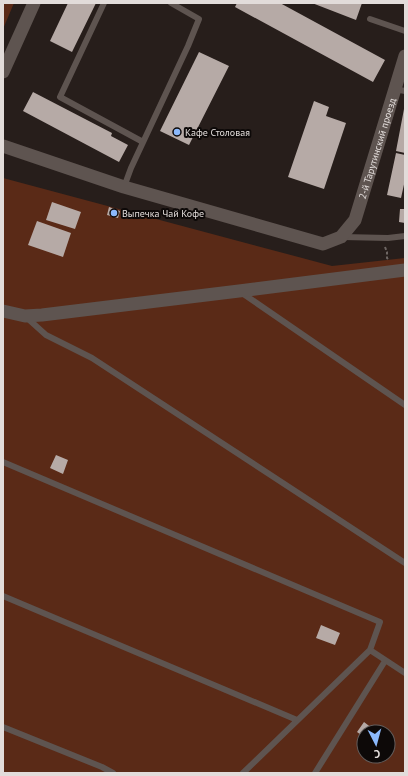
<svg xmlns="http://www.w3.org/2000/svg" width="408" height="776" viewBox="0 0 408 776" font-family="'PT Sans',sans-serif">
  <rect width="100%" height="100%" fill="#271e1b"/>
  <path fill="#5a2a17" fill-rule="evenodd" d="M3 3H14L3 29Z
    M3 178 332 266 405 258V773H3ZM364 732H388V756H364Z"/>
  <path fill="#b6aaa6" d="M68 3H96L72 52 50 41Z
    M237 3H280L385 60 373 82 235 7Z
    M312 3H362L356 20Z
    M199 52 229 66 189 145 160 131Z
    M33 92 112 133 111 136 128 145 119 162 23 111Z
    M314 101 329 107 326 116 346 123 324 189 288 177Z
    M404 109H405V153L396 151Z
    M396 153 405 155V180L401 198 387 195Z
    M52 202 81 212 75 229 46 220Z
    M109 207 120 211 118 218 107 215Z
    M400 209H405V223L399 222Z
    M37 221 71 233 63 257 28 245Z
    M56 455 68 460 63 474 50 468Z
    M321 625 340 633 335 645 316 638Z
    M364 722 377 732H364V737L357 732Z"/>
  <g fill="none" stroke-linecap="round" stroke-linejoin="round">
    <path stroke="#6e6663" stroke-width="2" stroke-dasharray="3 2" stroke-linecap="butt" d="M385 247 387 252V258L388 259"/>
    <path stroke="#5e5450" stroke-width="6" d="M104 3 60 97 143 142
      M370 19 405 31
      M395 89 405 91
      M124 187 131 168 188 46 199 19 171 3
      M343 237 388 238 405 236
      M242 293 405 405
      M26 317 46 335 92 358 405 563
      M3 462 380 622 370 650 405 673
      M3 596 297 720
      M3 727 102 767 113 773
      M243 773 370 650
      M315 773 385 661"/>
    <g stroke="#5e5450" stroke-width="13">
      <path d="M3 72 34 3"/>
      <path id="s1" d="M3 146 124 187 323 244 341 237 355 220 405 56"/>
      <path d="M3 311 25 316 42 315 239 291 405 270"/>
    </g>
  </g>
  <g fill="#8cb9fc" stroke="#0d0908" stroke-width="1.5">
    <circle cx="177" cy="132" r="4"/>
    <circle cx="114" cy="213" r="4"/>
  </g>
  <g text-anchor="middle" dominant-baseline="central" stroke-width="4" stroke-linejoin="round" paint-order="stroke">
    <g font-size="10" fill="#e2dcda" stroke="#0d0908" text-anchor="start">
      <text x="185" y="132">Кафе Столовая</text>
      <text x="122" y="213">Выпечка Чай Кофе</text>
    </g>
    <g font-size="10" fill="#e2dcda" stroke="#0d0908">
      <text stroke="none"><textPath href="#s1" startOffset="451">2-й Тарутинский проезд</textPath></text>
    </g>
  </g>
  <rect width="408" height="776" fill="none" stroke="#e2dcda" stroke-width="8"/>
  <g transform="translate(376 744) rotate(174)"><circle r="19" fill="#0d0908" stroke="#625d5c"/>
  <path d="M0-3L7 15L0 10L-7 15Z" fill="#8cb9fc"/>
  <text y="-6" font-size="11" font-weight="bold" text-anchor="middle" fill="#e2dcda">С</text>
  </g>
</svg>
